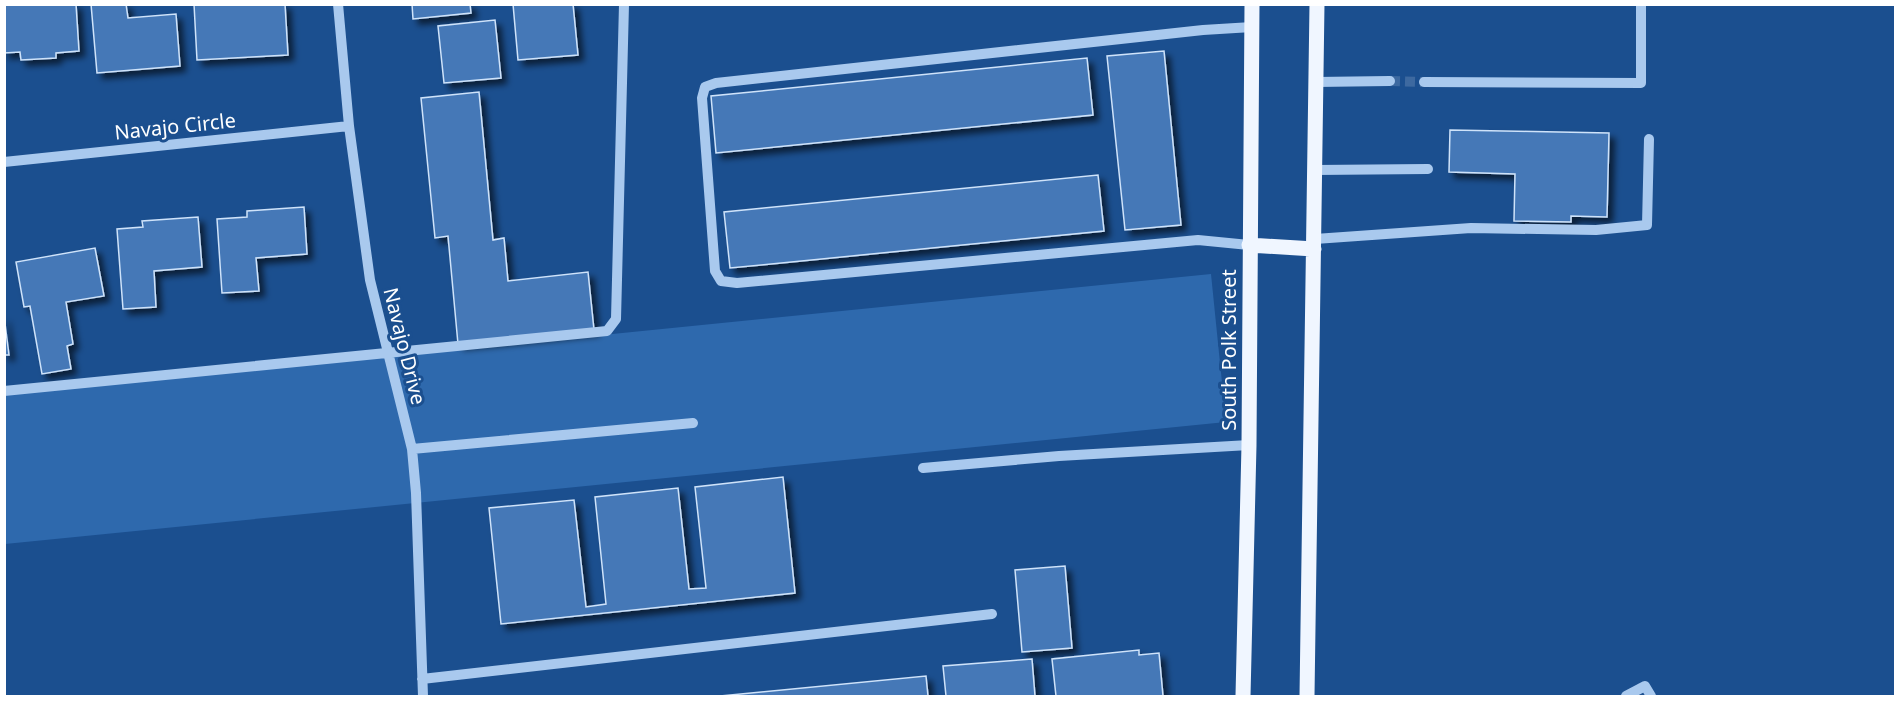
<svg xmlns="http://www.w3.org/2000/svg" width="1900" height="701" viewBox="0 0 1900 701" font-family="'Noto Sans',sans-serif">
  <defs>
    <filter id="shadow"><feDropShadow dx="5.5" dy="5.5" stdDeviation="3" flood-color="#0009"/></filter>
  </defs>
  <rect width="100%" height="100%" fill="#1b4f8f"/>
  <path fill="#2e69ad" d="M1211 274 1226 422 5 544V395Z"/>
  <path fill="#4478b7" stroke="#cfe3fa" stroke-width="1.5" filter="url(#shadow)" d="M4 4H76L79 51 56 53V58L21 60 20 52 4 53Z
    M91 4H126L128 18 176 14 180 66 97 73Z
    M194 4H285L288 55 197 60Z
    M412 4H470L471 13 413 19Z
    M513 4H573L578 55 518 60Z
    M495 20 501 78 444 83 438 26Z
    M1164 51 1181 225 1125 230 1107 56Z
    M1087 58 1093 115 716 153 711 96Z
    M479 92 493 240 504 238 508 281 588 272 594 330 458 344 448 236 435 238 421 98Z
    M1450 130 1609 133 1607 217 1571 216V222L1514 221 1515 174 1449 172Z
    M1098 175 1104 231 730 268 724 212Z
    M304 207 307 254 256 258 259 291 222 293 217 219 247 217V211Z
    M198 217 202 267 154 271 156 307 123 309 117 229 143 227 142 221Z
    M95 248 104 296 66 302 73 344 67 346 71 369 42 374 30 306 24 307 16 262Z
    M4 316 9 355H4Z
    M783 477 795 593 501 624 489 508 574 500 586 607 606 604 595 497 678 488 689 589 706 588 695 487Z
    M1065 566 1072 648 1022 652 1015 570Z
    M1139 650V655L1159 653 1163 696H1056L1052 659Z
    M1032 659 1035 696H946L943 666Z
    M926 676 928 696H720Z"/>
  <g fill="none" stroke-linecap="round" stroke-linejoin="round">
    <path stroke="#3d69a0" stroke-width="10" stroke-dasharray="10 5" stroke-linecap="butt" d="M1390 81 1424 82"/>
    <path stroke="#a9c9ee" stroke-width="10" d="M338 4 349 126 370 280 412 449 416 493 423 696
      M1316 82 1390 81
      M1424 82 1641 83V4
      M4 162 349 126
      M1315 170 1428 169
      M1315 239 1471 228 1596 230 1647 225 1649 139
      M1249 245 1198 240 737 283 721 281 715 271 702 98 705 87 716 83 1203 30 1252 27
      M4 391 607 331 616 319 624 4
      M412 449 693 423
      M923 468 1059 456 1249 445
      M422 679 992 614
      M1626 696 1645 686 1651 696"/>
    <path stroke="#f0f6ff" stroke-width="15" d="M1249 245 1314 249
      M1243 696 1249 445 1252 4
      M1307 696 1317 4"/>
  </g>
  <g text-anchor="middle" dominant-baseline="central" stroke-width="6" stroke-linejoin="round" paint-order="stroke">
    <g font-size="20" fill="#fff" stroke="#1b4f8f">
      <text transform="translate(175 126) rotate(-6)">Navajo Circle</text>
      <text transform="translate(405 346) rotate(76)">Navajo Drive</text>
      <text transform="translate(1228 350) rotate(-90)">South Polk Street</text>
    </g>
  </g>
  <rect width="1900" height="701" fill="none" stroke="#ffffff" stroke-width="12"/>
</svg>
